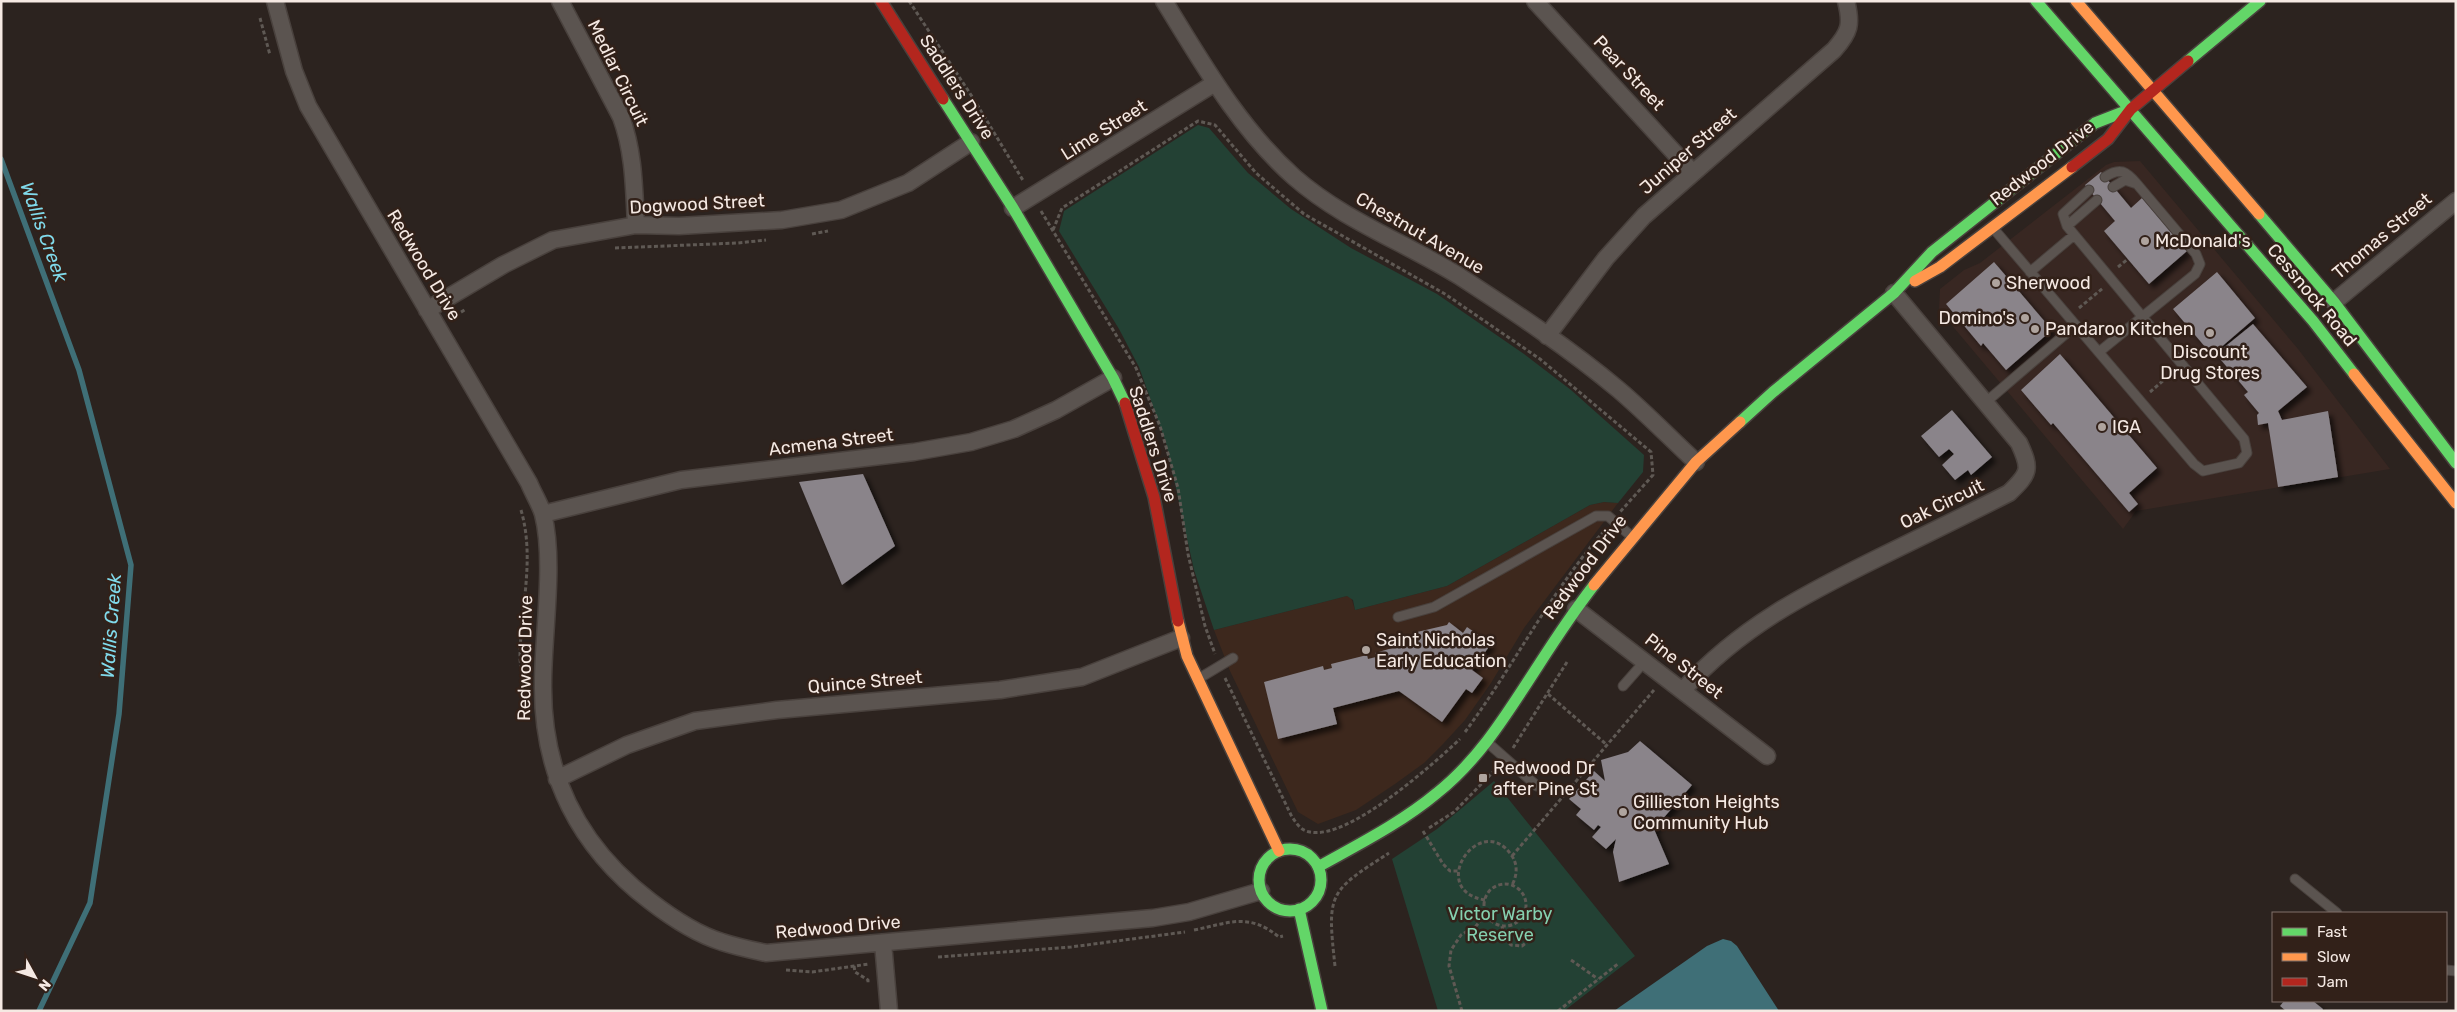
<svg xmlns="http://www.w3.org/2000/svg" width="2457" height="1012" viewBox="0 0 2457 1012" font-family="Rubik,sans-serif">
  <defs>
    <filter id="shadow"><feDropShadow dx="4.5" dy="4.5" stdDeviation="2.5" flood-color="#0009"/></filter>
  </defs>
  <rect width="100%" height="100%" fill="#2c231f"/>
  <path fill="#382722" d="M2140 161 2298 349 2390 469 2136 511 2123 529 1939 310 1940 289 1964 270 1980 263 2106 165 2114 162Z"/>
  <path fill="#3d281d" d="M1604 502 1618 503 1524 628 1491 683 1465 720 1443 744 1424 763 1395 784 1356 810 1318 824 1298 812 1230 671 1214 630 1347 596 1351 597 1355 610 1447 586 1590 505Z"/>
  <path fill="#234134" d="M1198 125 1209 128 1248 173 1291 209 1351 248 1437 294 1524 354 1571 390 1644 455 1643 472 1618 503 1604 502 1590 505 1447 586 1355 610 1353 600 1347 596 1214 630 1194 570 1166 443 1139 367 1119 329 1059 231 1064 211Z
    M1494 781 1635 956 1564 1011H1438L1392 859 1437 829Z"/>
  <path fill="#3f6f77" d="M1723 939 1731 941 1737 946 1779 1011H1614L1707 946Z"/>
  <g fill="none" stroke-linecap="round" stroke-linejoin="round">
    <path stroke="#3f6f77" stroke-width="5.5" d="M1 159 79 370 131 565 119 714 90 903 39 1011"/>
  </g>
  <path fill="#8a848a" filter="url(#shadow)" d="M2101 172 2131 208 2142 198 2187 251 2149 284 2104 231 2115 221 2085 185Z
    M1994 262 2052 330 2006 370 1983 343 1981 346 1946 304Z
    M2217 272 2255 318 2212 355 2173 309Z
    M2253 324 2307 387 2278 411 2282 420 2328 411 2338 477 2278 487 2268 423 2258 425 2257 415 2259 413 2244 395 2248 392 2216 354Z
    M2060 354 2157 468 2129 493 2138 504 2129 512 2053 423 2051 425 2021 390Z
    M1952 410 1992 457 1971 475 1968 470 1955 480 1942 465 1954 454 1949 449 1939 457 1921 436Z
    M863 474 895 546 842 585 799 482Z
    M1449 622 1463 633 1467 627 1491 644 1472 670 1483 678 1472 693 1466 689 1442 722 1399 691 1333 708 1337 724 1278 739 1264 682 1323 666 1324 670 1332 668 1331 664 1367 655 1368 659 1376 657 1375 653 1420 640 1417 632 1447 625Z
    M1640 741 1692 785 1654 829 1669 864 1619 882 1613 852 1616 839 1606 849 1592 837 1601 827 1598 825 1594 830 1576 815 1581 809 1569 799 1594 771 1605 781 1601 760 1628 752Z
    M2284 1001H2313L2323 1009 2322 1011H2286L2280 1006Z"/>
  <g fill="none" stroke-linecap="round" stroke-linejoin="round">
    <defs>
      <path id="lane" d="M2105 177C2120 167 2126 171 2137 184
        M2067 226 2097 200
        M1993 228 2194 464 2203 471 2239 463 2247 453 2244 439 2067 226 2063 214 2089 190
        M2030 272 2074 235
        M2099 352 2195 274 2200 264 2196 254 2137 184 2125 180 2113 187
        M1986 402 2076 325
        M1398 617 1434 607 1596 516H1608L1631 536
        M1198 679 1233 658
        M1623 686 1645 661
        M1488 743 1537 786
        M2295 879 2337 913
        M2446 970 2456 971"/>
      <path id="street" d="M275 1 294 71 308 106 529 483C533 493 540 504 543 514 555 561 543 634 543 684 542 774 579 847 650 901 672 918 696 934 722 942 737 947 752 950 766 953L1153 918 1189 912 1261 891
        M560 1 621 117C634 152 634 188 636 225
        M1164 1C1203 64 1239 128 1294 177 1343 220 1404 242 1459 276 1513 311 1569 348 1619 390 1646 413 1670 438 1696 462
        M1535 1 1693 173
        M1013 208 1215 83
        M2334 302 2456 201
        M427 310 503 265 553 240 636 225 679 226 782 220 841 210 908 183 971 142
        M1547 336 1606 258 1644 216 1834 50C1850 32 1852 24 1846 1
        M543 514 681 480 914 452 971 442 1014 429 1056 410 1113 378
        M1576 609 1767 756
        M1683 690C1740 627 1805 594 1880 557 1923 536 1966 515 2009 493 2030 473 2031 469 2019 443L1894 293
        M557 779 627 745 695 721 777 710 1000 690 1082 677 1181 638
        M883 943 889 1011"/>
      <path id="fast" d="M2036 1 2313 321 2354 374
        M2188 61 2260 1
        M943 99 1013 208 1113 378 1125 403
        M2259 214 2334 302 2456 463
        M1740 422 1773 392 1894 293 1932 252 2095 123 2131 109
        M1259 880a31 31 0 1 1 62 0a31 31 0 1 1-62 0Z
        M1318 867C1359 844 1401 823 1437 793 1480 759 1508 712 1538 666 1556 638 1574 611 1594 585
        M1299 909 1322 1011"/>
      <path id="slow" d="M2076 1 2259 214
        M1915 281 1940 267 2072 167
        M2354 374 2456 503
        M1594 585 1696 462 1740 422
        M1178 621 1187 656 1279 851"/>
      <path id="jam" d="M881 1 943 99
        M2072 167 2108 139 2131 109 2188 61
        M1125 403 1154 497 1178 621"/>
    </defs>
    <use href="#lane" stroke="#49413d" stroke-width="11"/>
    <use href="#street" stroke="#49413d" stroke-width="19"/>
    <use href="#fast" stroke="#49413d" stroke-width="14"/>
    <use href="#slow" stroke="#49413d" stroke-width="14"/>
    <use href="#jam" stroke="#49413d" stroke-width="14"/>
    <path stroke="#5f5954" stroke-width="3" stroke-dasharray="4 2.5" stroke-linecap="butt" d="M909 1 973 98 1024 182
      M260 18 270 55
      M1041 211 1136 368 1160 426 1178 488 1188 554 1205 626 1215 654
      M1053 230 1062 208 1198 121 1215 125 1256 173 1304 214 1445 294 1540 359 1651 452 1653 475 1620 512
      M812 234 828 231
      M615 248 738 243 766 240
      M2118 267 2128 259
      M2079 308 2103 288
      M450 319 466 309
      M2150 392 2172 373
      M521 510C535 558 521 606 520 655 520 667 523 680 524 693
      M1225 678 1291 815C1296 823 1301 831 1310 832 1349 840 1432 765 1460 739
      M1548 694 1607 745
      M1465 732C1514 666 1550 592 1605 530
      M1513 748 1567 662
      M1429 828 1454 812 1497 768
      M1423 831 1443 864 1450 871H1459
      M1512 856 1654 690
      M1484 905a21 21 0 1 1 42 0a21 21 0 1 1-42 0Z
      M1485 900C1425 890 1481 809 1512 856 1518 865 1517 876 1512 885
      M1502 926 1504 937 1511 945 1522 946 1531 939
      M1194 930C1229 923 1248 912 1279 937L1283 936
      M938 957 1071 947 1185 932
      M1571 960 1598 979
      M854 966 855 972 868 980V983
      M1335 966C1327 893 1328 892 1389 853
      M786 970 812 972 869 964
      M1462 1011 1449 966 1451 950 1461 935 1476 926 1486 914
      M1558 1011 1619 963"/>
    <use href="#lane" stroke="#5b5450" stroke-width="9"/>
    <use href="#street" stroke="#5b5450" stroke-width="16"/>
    <use href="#fast" stroke="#63d668" stroke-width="11"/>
    <use href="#slow" stroke="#ff974d" stroke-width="11"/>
    <use href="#jam" stroke="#b3261e" stroke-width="11"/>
  </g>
  <g fill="#afa49e" stroke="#322119" stroke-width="2">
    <circle cx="2145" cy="241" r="5"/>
    <circle cx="1996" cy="283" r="5"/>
    <circle cx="2025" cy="318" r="5"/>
    <circle cx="2035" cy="329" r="5"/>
    <circle cx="2210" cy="333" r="5"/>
    <circle cx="2102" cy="427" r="5"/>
    <circle cx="1366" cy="650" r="5"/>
    <rect x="1478" y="773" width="10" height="10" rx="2.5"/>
    <circle cx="1623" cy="812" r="5"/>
  </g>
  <g text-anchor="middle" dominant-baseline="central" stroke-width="5" stroke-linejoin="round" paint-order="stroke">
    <g font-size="18" fill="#f5e9e3" stroke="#322119">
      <text transform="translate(618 73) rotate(64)">Medlar Circuit</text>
      <text transform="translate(1629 73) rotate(47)">Pear Street</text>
      <text transform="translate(957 87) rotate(57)">Saddlers Drive</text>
      <text transform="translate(1104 130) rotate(-32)">Lime Street</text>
      <text transform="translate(1688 151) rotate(-41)">Juniper Street</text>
      <text transform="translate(2042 163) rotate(-38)">Redwood Drive</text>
      <text transform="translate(697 204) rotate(-3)">Dogwood Street</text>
      <text transform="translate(1420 233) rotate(30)">Chestnut Avenue</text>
      <text transform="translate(2382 236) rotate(-40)">Thomas Street</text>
      <text transform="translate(424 265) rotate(59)">Redwood Drive</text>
      <text transform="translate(2312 295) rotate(50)">Cessnock Road</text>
      <text transform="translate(831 442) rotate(-7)">Acmena Street</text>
      <text transform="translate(1153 444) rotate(72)">Saddlers Drive</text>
      <text transform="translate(1942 504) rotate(-26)">Oak Circuit</text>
      <text transform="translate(1585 567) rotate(-53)">Redwood Drive</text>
      <text transform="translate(525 658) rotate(-89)">Redwood Drive</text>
      <text transform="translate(1684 666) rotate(38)">Pine Street</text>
      <text transform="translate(865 682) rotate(-5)">Quince Street</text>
      <text transform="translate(838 927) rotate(-5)">Redwood Drive</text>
    </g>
    <g font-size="18" fill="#f5e9e3" stroke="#322119" text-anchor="start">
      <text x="2155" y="241">McDonald's</text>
      <text x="2006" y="283">Sherwood</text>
      <text x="2015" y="318" text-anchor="end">Domino's</text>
      <text x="2045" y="329">Pandaroo Kitchen</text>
      <text x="2210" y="352" text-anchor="middle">Discount<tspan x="2210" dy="21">Drug Stores</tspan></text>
      <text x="2112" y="427">IGA</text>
      <text x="1376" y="640">Saint Nicholas<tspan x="1376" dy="21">Early Education</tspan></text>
      <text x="1493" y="768">Redwood Dr<tspan x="1493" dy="21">after Pine St</tspan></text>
      <text x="1633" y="802">Gillieston Heights<tspan x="1633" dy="21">Community Hub</tspan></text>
    </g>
    <g font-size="18" fill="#85d0af" stroke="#322119">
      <text x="1500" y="914">Victor Warby<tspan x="1500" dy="21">Reserve</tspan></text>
    </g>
    <g font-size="19" font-style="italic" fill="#80daeb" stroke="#322119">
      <text transform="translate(44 232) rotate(70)">Wallis Creek</text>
      <text transform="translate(111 626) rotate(-86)">Wallis Creek</text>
    </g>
  </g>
  <rect width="2457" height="1012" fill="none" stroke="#f5e9e3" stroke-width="5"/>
  <rect x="2272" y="912" width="175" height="90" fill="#322119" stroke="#80716a"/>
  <rect x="2282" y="928" width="25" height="8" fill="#63d668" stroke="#80716a"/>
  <text x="2317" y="937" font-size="15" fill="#f5e9e3">Fast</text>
  <rect x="2282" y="953" width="25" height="8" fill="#ff974d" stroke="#80716a"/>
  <text x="2317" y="962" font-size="15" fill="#f5e9e3">Slow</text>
  <rect x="2282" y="978" width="25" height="8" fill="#b3261e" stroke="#80716a"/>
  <text x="2317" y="987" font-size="15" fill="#f5e9e3">Jam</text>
  <g transform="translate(35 977) rotate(130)" stroke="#322119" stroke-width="4" paint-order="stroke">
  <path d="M0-4L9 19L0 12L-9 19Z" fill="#f5e9e3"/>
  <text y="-8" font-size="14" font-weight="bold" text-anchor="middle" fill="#f5e9e3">N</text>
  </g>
</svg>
